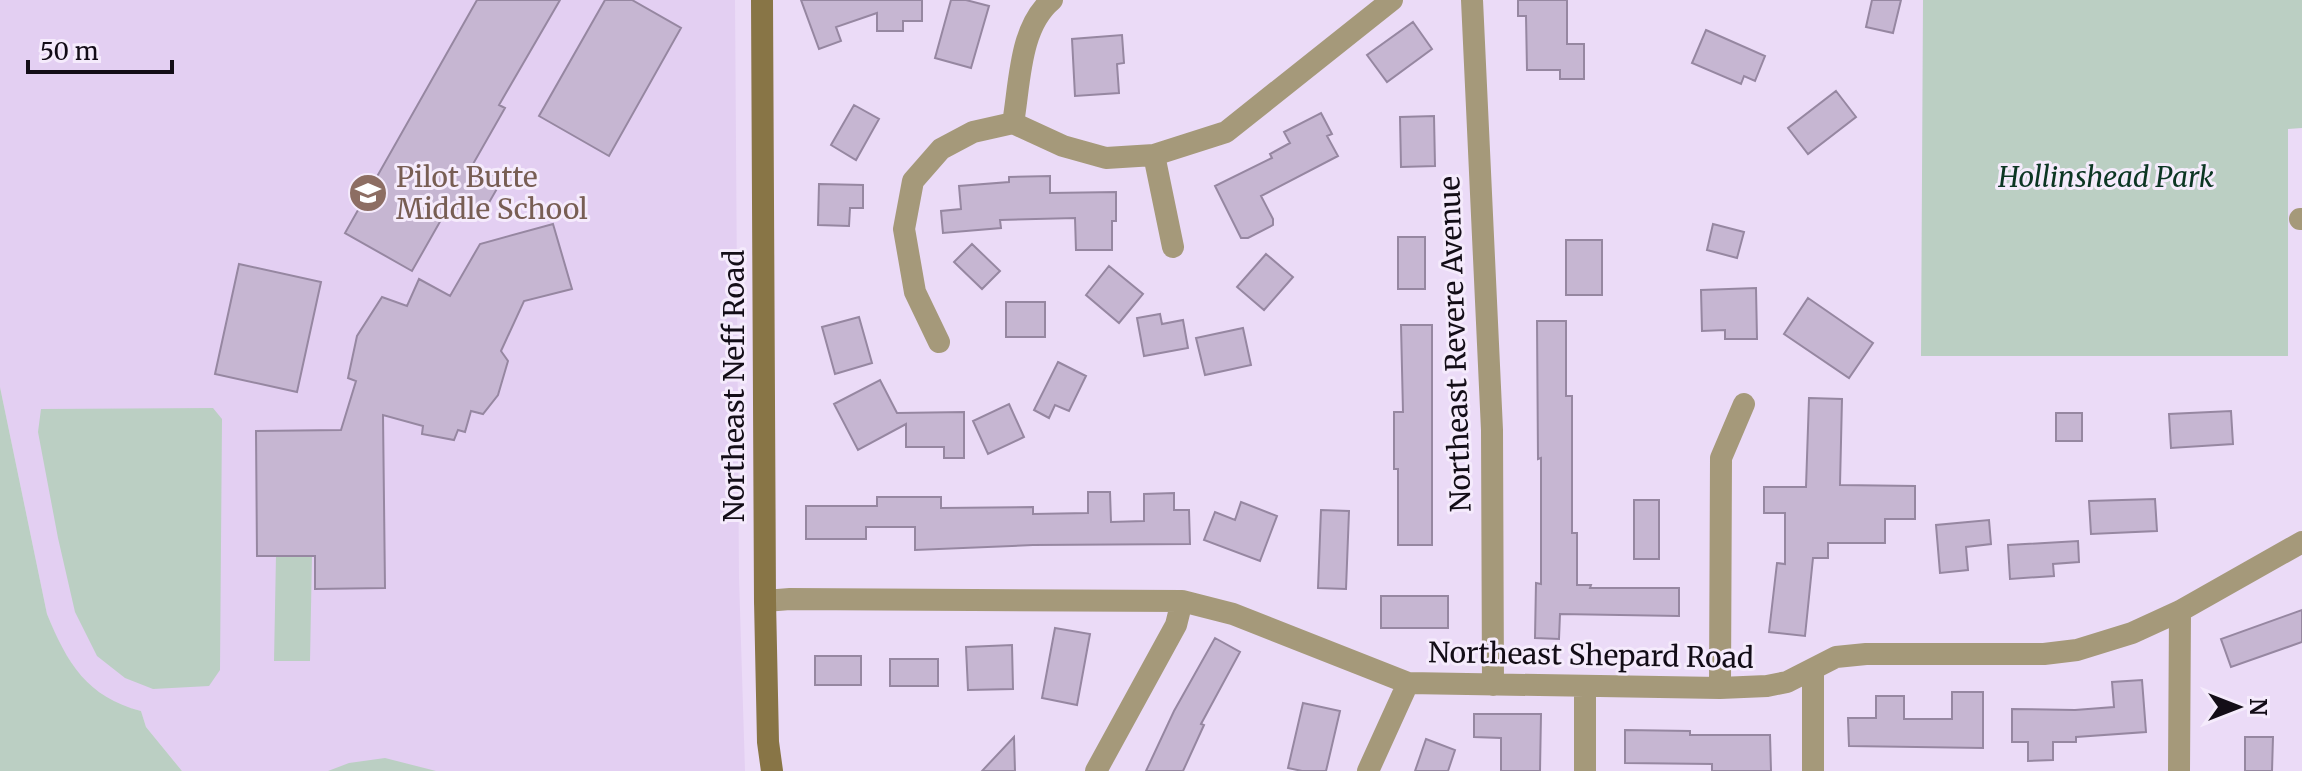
<svg xmlns="http://www.w3.org/2000/svg" width="2302" height="771" viewBox="0 0 2302 771" font-family="Merriweather,serif">
  <rect width="100%" height="100%" fill="#ebdbf7"/>
  <path fill="#e3cff2" d="M0 0H735L739 578 745 771H182L146 727 141 711 121 706 98 693 79 674 60 646 47 614 0 387Z"/>
  <path fill="#bbcfc3" d="M1923 0H2302V128L2288 129V356H1921Z
    M0 387 47 614C67 663 87 697 141 711L146 727 182 771H0Z
    M213 408 222 419 220 670 209 686 153 689 125 678 97 656 75 612 58 538 38 432 41 409Z
    M276 555H312L310 661H274Z
    M385 758 436 771H328L349 763Z"/>
  <path fill="#c6b6d2" stroke="#9687a1" stroke-width="2" d="M477 0H560L499 105 505 108 473 164 502 180 479 220 450 204 412 271 345 233Z
    M605 0H632L681 28 609 156 539 116Z
    M801 0H922V21H903V31H877V13L836 27 841 41 819 49Z
    M951 0H966L989 6 971 68 935 58Z
    M1518 0H1567V44H1584V79H1560V70H1527L1526 16H1518Z
    M1872 0H1901L1893 33 1866 27Z
    M1413 22 1432 49 1387 82 1367 55Z
    M1706 30 1765 56 1755 81 1744 76 1741 84 1692 63Z
    M1122 35 1124 63 1117 64 1119 93 1075 96 1072 39Z
    M1836 91 1856 117 1808 154 1788 128Z
    M854 105 879 119 856 160 831 145Z
    M1321 113 1332 134 1327 136 1338 156 1261 196 1273 219V225L1248 238H1241L1215 186 1272 158 1270 154 1290 143 1284 132Z
    M1434 116 1435 166 1401 167 1400 117Z
    M1050 176V193L1116 192V221H1112V250H1076L1075 218 1000 220 1001 228 943 233 941 211 961 209 959 186 1009 182V177Z
    M819 184 863 185V208H850L849 226 818 225Z
    M553 224 572 289 524 301 501 351 508 361 498 395 483 414 471 411 465 432 458 430 454 440 422 434 423 426 383 415 385 588 315 589V556H257L256 431 341 430 356 381 348 378 357 336 382 297 407 306 419 279 450 296 480 244Z
    M1713 224 1744 232 1737 258 1707 250Z
    M1398 237H1425V289H1398Z
    M1566 240H1602V295H1566Z
    M972 244 1000 271 982 289 954 262Z
    M1266 254 1293 277 1264 310 1237 287Z
    M239 264 321 282 297 392 215 374Z
    M1109 266 1143 294 1119 323 1086 295Z
    M1756 288 1757 339H1725V330L1702 331 1701 290Z
    M1808 298 1873 343 1849 378 1784 334Z
    M1006 302H1045V337H1006Z
    M1160 314 1162 324 1183 320 1188 348 1144 356 1137 318Z
    M859 317 872 363 835 374 822 327Z
    M1537 321H1566V396H1572V533H1577V585H1591L1590 588H1679V616L1560 614 1559 639 1535 638 1536 583 1541 584V458L1538 459Z
    M1401 325H1432V545H1398V469H1394V412H1403Z
    M1243 328 1251 365 1205 375 1196 338Z
    M1058 362 1086 376 1069 411 1055 405 1049 418 1034 410Z
    M880 380 897 413 964 412V458H944V447H906V424L858 450 834 404Z
    M1809 398 1842 399 1840 485 1915 486V519H1885V543H1828V558H1813L1805 636 1769 632 1777 563 1785 564V513H1764V487H1806Z
    M1009 404 1024 437 988 454 973 421Z
    M2231 411 2233 444 2171 448 2169 414Z
    M2056 413H2082V441H2056Z
    M1088 492H1110L1111 522 1144 521V494L1174 493V510H1189L1190 544 1033 545 915 550V527H866V539H806V506H877V497H941V508L1033 507V514L1088 513Z
    M2155 499 2157 531 2091 534 2089 501Z
    M1634 500H1659V559H1634Z
    M1241 502 1277 516 1260 561 1204 540 1215 512 1235 520Z
    M1321 510 1349 511 1346 589 1318 588Z
    M1989 520 1991 544 1966 547 1968 570 1940 573 1936 525Z
    M2078 541 2079 562 2053 564 2054 576 2010 579 2008 545Z
    M1381 596H1448V628H1381Z
    M2302 610V642L2231 667 2221 639Z
    M1055 628 1090 634 1077 705 1042 698Z
    M1215 638 1240 652 1201 724 1204 725 1183 771H1146L1174 711Z
    M1012 645 1013 689 968 690 966 647Z
    M815 656H861V685H815Z
    M890 659H938V686H890Z
    M2142 680 2146 732 2076 737V742H2053V760L2028 761V742H2012V709L2075 710 2114 707 2112 682Z
    M1952 692H1983V748L1849 746 1848 718H1876V696H1904V719H1952Z
    M1303 703 1340 711 1326 771H1302L1288 768Z
    M1474 714H1541L1540 771H1501V738L1474 737Z
    M1625 730 1690 731V735H1770L1771 771H1712V764L1625 763Z
    M1014 737 1015 771H982Z
    M2245 737H2273L2272 771H2245Z
    M1426 739 1455 750 1448 771H1415Z"/>
  <g fill="none" stroke-linecap="round" stroke-linejoin="round">
    <path stroke="#a5997a" stroke-width="22" d="M1472 0 1492 430 1493 685
      M1013 123C1020 84 1019 27 1052 0
      M1154 155 1173 247
      M2300 219H2302
      M939 342 915 292 904 229 913 181 941 149 973 132 1013 123 1063 146 1106 158 1154 155 1226 132 1392 0
      M765 601 790 599 1182 601 1233 614 1408 683 1720 688 1767 686 1787 682 1836 657 1866 654H2044L2077 650 2132 633 2180 611 2302 542
      M1813 669V771
      M1720 688 1721 458 1744 404
      M1096 771 1176 625 1182 601
      M1368 771 1408 683
      M1585 771V686
      M2179 771 2180 611"/>
    <path stroke="#887546" stroke-width="22" d="M762 0 765 601 768 742 772 771"/>
  </g>
  <defs>
    <symbol id="school-disc" viewBox="-11 -11 22 22"><circle r="9.5" fill="#8d6e63" stroke="#f5ebfc"/><path d="M0-5L7-2L0 1L-7-2ZM-4 1L0 2.5L4 1V4Q0 6-4 4Z" fill="#fff"/></symbol>
  </defs>
  <g fill-rule="evenodd">
    <use href="#school-disc" x="346" y="171" width="44" height="44"/>
  </g>
  <g text-anchor="middle" dominant-baseline="central" stroke-width="6" stroke-linejoin="round" paint-order="stroke">
    <g font-size="28" fill="#785e54" stroke="#f5ebfc" text-anchor="start">
      <text x="396" y="177">Pilot Butte<tspan x="396" dy="32">Middle School</tspan></text>
    </g>
    <g font-size="28" font-style="italic" fill="#0c3623" stroke="#f5ebfc">
      <text x="2106" y="177">Hollinshead Park</text>
    </g>
    <g font-size="28" fill="#130d17" stroke="#f5ebfc">
      <text transform="translate(1455 344) rotate(-92)">Northeast Revere Avenue</text>
      <text transform="translate(734 386) rotate(-90)">Northeast Neff Road</text>
      <text transform="translate(1591 655) rotate(1)">Northeast Shepard Road</text>
    </g>
  </g>
  <g transform="translate(2238 707) rotate(90)" stroke="#f5ebfc" stroke-width="6" paint-order="stroke">
  <path d="M0-6L14 30L0 20L-14 30Z" fill="#130d17"/>
  <text y="-12" font-size="22" font-weight="bold" text-anchor="middle" fill="#130d17">N</text>
  </g>
  <path d="M28 60v12h144v-12" fill="none" stroke="#130d17" stroke-width="4"/>
  <text x="40" y="60" font-size="24" fill="#130d17" stroke="#f5ebfc" stroke-width="6" paint-order="stroke">50 m</text>
</svg>
